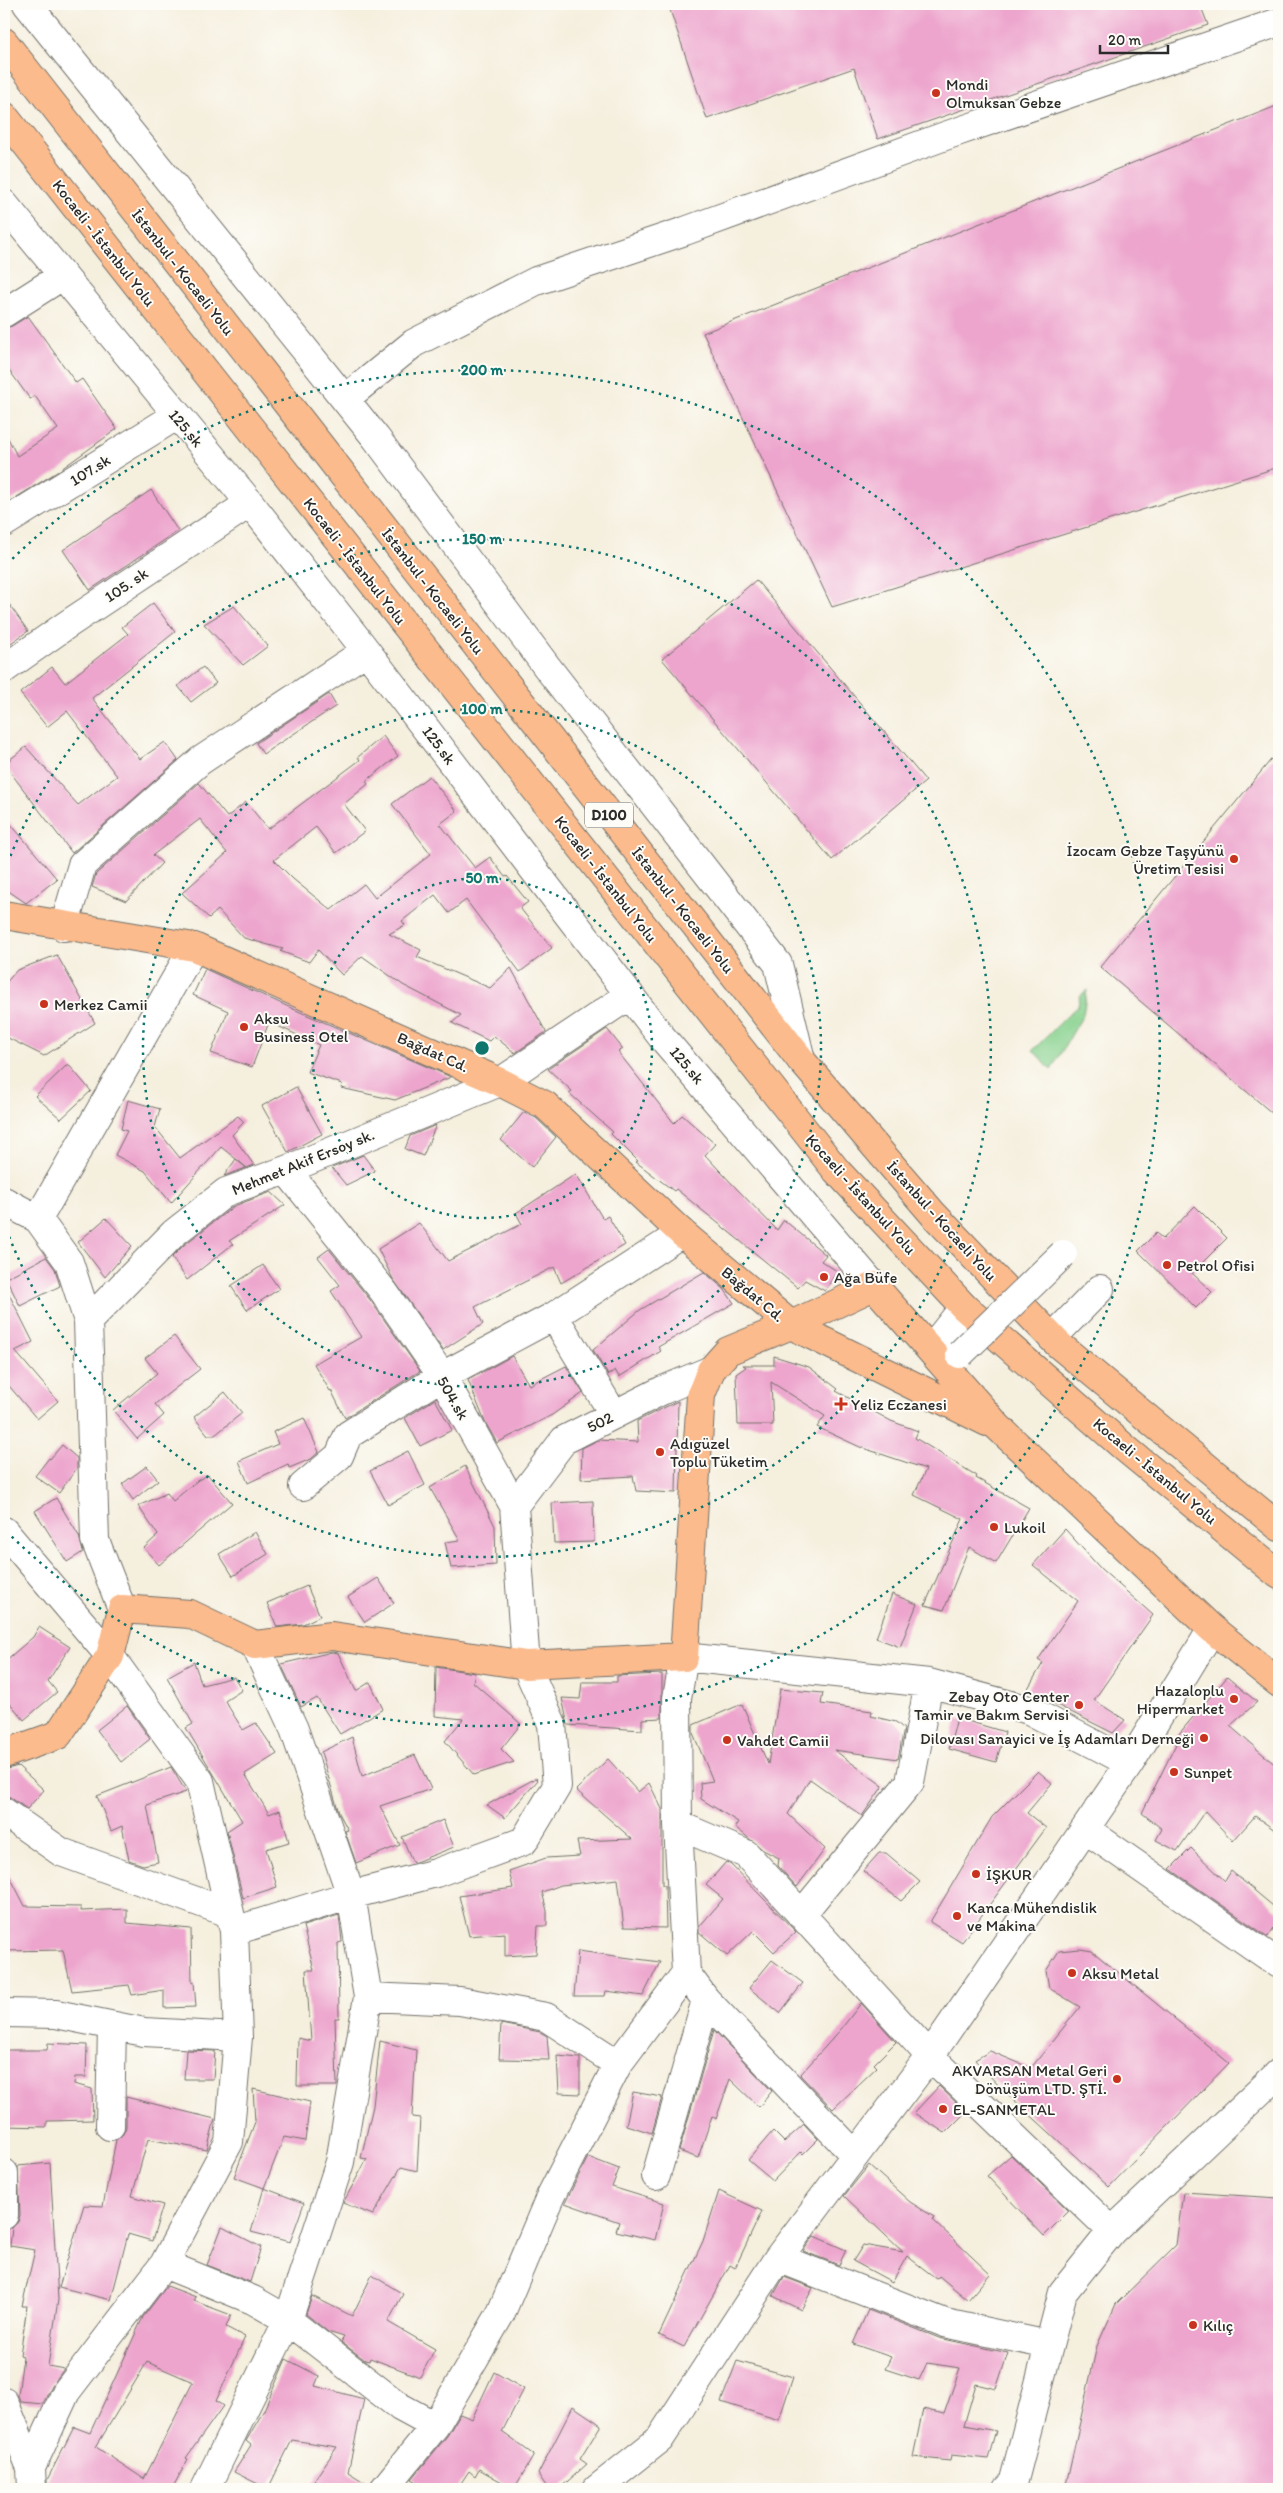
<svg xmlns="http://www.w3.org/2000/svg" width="1283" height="2493" viewBox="0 0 1283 2493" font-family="Itim,sans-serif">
  <rect width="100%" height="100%" fill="#fdfcf7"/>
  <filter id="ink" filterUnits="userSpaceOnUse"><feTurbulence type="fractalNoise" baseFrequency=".02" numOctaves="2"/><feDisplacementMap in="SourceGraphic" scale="10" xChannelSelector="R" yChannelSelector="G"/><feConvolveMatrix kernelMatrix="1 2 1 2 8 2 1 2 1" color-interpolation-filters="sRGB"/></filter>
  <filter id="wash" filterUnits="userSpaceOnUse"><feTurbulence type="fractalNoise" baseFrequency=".0096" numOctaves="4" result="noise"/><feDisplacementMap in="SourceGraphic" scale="20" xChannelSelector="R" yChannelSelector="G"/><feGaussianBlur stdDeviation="1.12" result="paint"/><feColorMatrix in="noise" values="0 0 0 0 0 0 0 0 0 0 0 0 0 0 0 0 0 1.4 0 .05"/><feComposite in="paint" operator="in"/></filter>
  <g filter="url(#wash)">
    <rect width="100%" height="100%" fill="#f5efde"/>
    <path fill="#87d18e" stroke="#597e5c" d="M1087 990 1083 1015 1051 1070 1033 1050 1078 1005 1080 996Z"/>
    <g id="blocks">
      <path fill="#eda5cd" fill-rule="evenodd" d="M668 4H1200L1208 25 878 139 854 68 707 119Z
        M1279 105V467L832 607 703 333Z
        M28 316 76 383 82 379 117 429 57 472 4 505V430L17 456 58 429 35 396 30 399 4 363V328L12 326Z
        M151 490 178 531 90 590 63 550Z
        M756 580 926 781 832 860 662 659Z
        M4 597 28 631 4 648Z
        M153 603 175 632 92 698 140 759 165 742 178 760 72 853 4 764 26 747 78 805 117 776 67 711 47 727 20 693 52 667 65 683 128 634 122 627Z
        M234 606 268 646 243 665 204 624Z
        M203 667 216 683 191 702 178 686Z
        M329 694 336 706 263 754 256 743Z
        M383 736 398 756 366 781 368 784 344 804 365 831 336 853 316 827 274 860 293 879 331 910 364 884 375 898 431 854 392 804 429 776 457 811 440 824 475 868 490 857 505 877 507 876 528 902 520 908 552 948 520 972 466 900 449 913 435 895 402 921 405 925 389 934 421 950 417 957 490 988 511 968 546 1032 515 1053 494 1036 489 1041 452 1023 461 1015 403 985 362 956 342 975 318 950 309 962 280 951 283 949 244 938 218 910 209 918 182 893 227 853 200 819 153 855 162 863 126 901 92 887 96 874 199 783 227 817 246 802 268 829 360 760 358 757Z
        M1279 750V1119L1100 967Z
        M4 816 57 879 26 903 4 888Z
        M57 955 95 1023 44 1056 4 1036V985L17 970Z
        M205 969 291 1008 451 1077 395 1100 341 1088 342 1084 307 1072 319 1045 269 1022 252 1067 211 1053 228 1011 193 995Z
        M607 1029 623 1049 618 1052 674 1123 682 1115 715 1144 705 1155 736 1188 777 1230 784 1220 826 1255 821 1261 837 1271 825 1291 805 1280 798 1288 676 1189 674 1191 636 1162 638 1161 611 1134 613 1132 569 1093 572 1091 548 1069Z
        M68 1064 91 1091 61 1119 35 1096Z
        M296 1087 322 1134 288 1152 262 1106Z
        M128 1100 160 1109 155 1127 180 1158 238 1116 244 1122 232 1135 254 1165 247 1168 236 1159 246 1168 224 1176 236 1159 221 1147 171 1203 145 1171 115 1155 127 1131 121 1129Z
        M524 1112 536 1118 556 1137 532 1167 501 1140Z
        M436 1125 423 1156 405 1149 410 1136Z
        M363 1155 375 1171 346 1185 332 1168Z
        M576 1174 603 1219 608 1216 625 1245 561 1283 554 1267 475 1307 483 1324 443 1350 393 1279 378 1249 419 1223 448 1261 522 1224 516 1213Z
        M271 1192 285 1205 229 1241 233 1244 187 1280 172 1257 184 1245 234 1206Z
        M1195 1206 1227 1238 1192 1273 1212 1292 1196 1308 1138 1251 1156 1233 1163 1239Z
        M106 1218 132 1246 105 1277 78 1242Z
        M329 1249 371 1301 420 1371 345 1418 331 1390 330 1391 314 1364 361 1337 331 1291 340 1285 318 1257Z
        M46 1257 55 1269 60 1286 20 1306 6 1278Z
        M263 1265 279 1289 247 1310 231 1286Z
        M704 1272 724 1289 734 1303 658 1347 661 1351 619 1377 615 1370 608 1375 593 1350 640 1310Z
        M4 1284 33 1342 15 1351 58 1401 37 1419 4 1380Z
        M174 1336 200 1369 155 1404 164 1415 137 1439 113 1410 157 1373 145 1358Z
        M512 1356 529 1385 566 1366 583 1393 552 1415 497 1443 485 1422 468 1380Z
        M774 1356 809 1367 838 1389 836 1391 891 1421 918 1431 915 1438 977 1476 976 1478 1029 1508 996 1563 969 1547 944 1610 925 1605 963 1519 914 1495 926 1469 860 1447 817 1427 825 1416 771 1382 773 1425H738L736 1374 746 1367 743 1365H774Z
        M225 1392 242 1413 215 1435H208L194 1417Z
        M435 1399 452 1430 420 1446 405 1418Z
        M678 1401 676 1493 636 1491 633 1476 581 1479 582 1448 598 1440 638 1442 637 1421Z
        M304 1418 319 1452 311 1459 289 1468 288 1464 248 1483 239 1461 278 1444 273 1432Z
        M62 1445 77 1458V1468L59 1493 35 1476 49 1458 50 1459Z
        M408 1451 425 1485 388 1505 370 1471Z
        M147 1466 158 1480 133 1500 122 1484Z
        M465 1466 495 1526 496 1565 451 1568 445 1542 460 1540 430 1488Z
        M208 1475 232 1503 159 1565 144 1548 158 1535 138 1506 167 1493 173 1501 198 1480Z
        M56 1498 79 1536 83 1552 67 1562 35 1511Z
        M593 1501 594 1542 554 1543 552 1503Z
        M1065 1529 1101 1569 1153 1615 1094 1700 1125 1720 1113 1733 1027 1690 1043 1663 1038 1660 1078 1601 1033 1565Z
        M255 1532 268 1554 233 1576 219 1554Z
        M378 1578 394 1603 365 1622 348 1597Z
        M307 1586 320 1616 303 1624 277 1627 267 1603Z
        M892 1594 917 1604 900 1647 876 1638Z
        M39 1627 70 1647 48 1681 57 1692 24 1720 4 1696V1662L33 1637Z
        M332 1652 338 1653 356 1691 370 1682 383 1709 340 1734 317 1698 301 1707 281 1664Z
        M194 1662 202 1685 234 1677 242 1690 225 1701 243 1730 256 1723 277 1754 245 1774 269 1814 280 1810 289 1842 266 1849 277 1887 243 1898 227 1831 242 1821 186 1728 193 1724 167 1677Z
        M436 1667 475 1673 473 1682 521 1724 501 1749 514 1762 474 1775 445 1741 463 1719 435 1716Z
        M662 1674V1718L642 1719V1730L568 1725 562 1698 580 1699 582 1682H617V1676Z
        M1227 1677 1257 1702 1230 1726 1279 1768V1833L1255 1816 1233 1841 1205 1811 1177 1851 1156 1840 1162 1829 1142 1813 1176 1744 1172 1742Z
        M780 1689 823 1693 821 1704 872 1711 871 1716 896 1722 904 1729 898 1759 834 1750 883 1786 862 1816 810 1779 788 1814 825 1849 797 1887 778 1866 779 1858 763 1850 735 1827 738 1822 701 1799 700 1783 713 1781 693 1733V1725L742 1704 768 1764Z
        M127 1706 150 1739 121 1762 97 1730Z
        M957 1718 1005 1732 996 1762 949 1749Z
        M352 1737 362 1776 415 1755 431 1789 380 1806 400 1845 356 1863 345 1831 348 1830 339 1813 321 1752Z
        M608 1759 638 1792 649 1783 662 1809V1885H665L666 1928 624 1927 618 1879 561 1885 542 1892 547 1911V1926H538L536 1954 505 1956V1933L469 1936 459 1896 513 1888 509 1871 546 1858 580 1856 577 1841 632 1839 576 1790Z
        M18 1766 44 1790 27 1809 4 1793V1774L8 1769Z
        M171 1767 186 1792 147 1805 158 1862 143 1865 129 1860 122 1826 111 1831 97 1796Z
        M1038 1771 1052 1783 1027 1813 1046 1828 962 1942 930 1922 992 1817Z
        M536 1778 538 1780 505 1818 487 1805Z
        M443 1820 454 1847 413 1863 402 1837Z
        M1191 1848 1225 1881 1231 1871 1279 1911V1920L1268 1937 1170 1869Z
        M879 1853H886L920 1882 901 1901 863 1871Z
        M726 1862 731 1865 796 1932 774 1952 753 1931 727 1956 699 1932V1927L723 1899 706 1885Z
        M4 1865 25 1906 81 1907V1911L127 1909V1923L191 1929 192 1983 194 1982 196 2007 164 2008V1990L132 1995 129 1985 72 1991 63 1950 4 1951Z
        M339 1915 342 1942 338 1943 339 2018H335L337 2086H297L298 2038 311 2041 306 1970H314L303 1926Z
        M1080 1949 1092 1951 1229 2063 1109 2187 1001 2088 975 2060 990 2051 1031 2068 1080 2007 1049 1988 1046 1971 1059 1951Z
        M578 1951 660 1962 643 1996 606 1991 605 1996H574Z
        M772 1960 803 1983 780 2013 749 1988Z
        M861 2003 896 2042 874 2064 877 2067 833 2109 800 2075 842 2028Z
        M501 2024 540 2032 547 2036 549 2060 499 2059Z
        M714 2030 772 2091 759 2107 730 2079 716 2119 712 2116 698 2158 679 2151Z
        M380 2041 416 2050 412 2117 420 2118 417 2171 401 2167 373 2215 343 2203 367 2159 361 2158 373 2106Z
        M48 2043 87 2045 86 2077H75L74 2084 92 2089 93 2120 47 2121V2127L4 2126V2050H47Z
        M186 2050 215 2051 213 2079H184Z
        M557 2056 580 2058V2094L559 2093Z
        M939 2086 966 2112 945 2133 914 2113Z
        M253 2089 310 2102 305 2141 284 2137 264 2188 234 2177 255 2122Z
        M633 2092 662 2097 652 2133 626 2125Z
        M126 2097 215 2119 207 2150 148 2139 132 2196 163 2205 152 2241 128 2234 111 2300 59 2287 84 2205 103 2206 116 2140 123 2134 126 2127Z
        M804 2124 818 2139 803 2154 801 2152 773 2181 748 2160 773 2131 784 2142Z
        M1011 2155 1069 2211 1044 2236 987 2176Z
        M588 2157 619 2169 612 2187 664 2203 655 2240 616 2231 619 2222 565 2203Z
        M50 2163 58 2300 48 2366 64 2369 52 2385 43 2404 21 2402 18 2396 23 2356 20 2355 27 2306H22L35 2250 10 2246 12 2228 18 2222 20 2215 18 2166Z
        M869 2165 910 2202 934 2217 933 2220 990 2274 968 2300 939 2276 937 2279 907 2256 892 2282 853 2261 863 2245 903 2252 844 2196Z
        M264 2188 304 2203 290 2242 251 2232Z
        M719 2191 762 2211 735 2268 730 2265 684 2347 659 2335 703 2241Z
        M1183 2192 1279 2198V2489H1065L1097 2346 1116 2304 1176 2245Z
        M222 2227 261 2247 250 2282 207 2265Z
        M814 2236 846 2250 839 2265 803 2251Z
        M372 2275 403 2294 388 2322 435 2349 420 2377 370 2358 369 2361 365 2360 341 2342 344 2337 328 2332 306 2314 312 2296 352 2316Z
        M784 2277 813 2288 801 2310 773 2296Z
        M167 2286 196 2297 194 2301 231 2315 226 2327 245 2337 216 2401 223 2406 186 2458 188 2459 172 2489H57L47 2485V2480L74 2427 90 2433 143 2317ZM147 2362 193 2382 144 2479 96 2447Z
        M868 2310 939 2338 1008 2353 996 2389 976 2384 964 2425 996 2431 988 2459 951 2455 950 2461 913 2457 923 2409 944 2414 960 2368 927 2363 919 2380 885 2369 891 2357 853 2344Z
        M286 2359 319 2376 315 2386 364 2399 348 2472 369 2485V2489H308L337 2447 292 2440 268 2489 234 2472 251 2445 246 2441 264 2410Z
        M737 2361 793 2377 779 2420 721 2402Z
        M494 2372 524 2389 502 2432 534 2455 514 2489 479 2469 475 2476 469 2471 457 2489H430L412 2479 447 2436 460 2414 472 2419Z
        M573 2406 601 2425 580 2459 587 2464 559 2489H548L538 2474Z"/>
    </g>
  </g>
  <g filter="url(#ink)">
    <use href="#blocks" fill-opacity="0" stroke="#72706a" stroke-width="1"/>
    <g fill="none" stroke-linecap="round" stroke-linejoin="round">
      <defs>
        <path id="minor" d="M27 4 376 438 547 667 778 964 801 1060
          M4 204 250 503 361 644 661 1036 874 1286
          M4 313 62 276
          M345 399 414 343 536 281 685 231 945 136 1279 22
          M4 523 176 416
          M4 669 65 626 250 503
          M64 927 82 865 200 761 366 651
          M4 1201 38 1219
          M554 1316 614 1415
          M88 1321 174 1233 226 1192 286 1170 500 1082 630 995
          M1052 1338 1100 1289
          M931 1349 964 1307
          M303 1486 339 1456 348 1435 442 1376 554 1316 682 1233
          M514 1506 564 1440 663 1390 711 1370
          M4 1531 110 1656 200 1781 234 1931 238 2037 229 2142 164 2264 66 2392 31 2468
          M122 1609 95 1540 88 1321 69 1262 38 1219 194 947
          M4 1812 61 1852 229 1913
          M678 1825 746 1854 930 2056 1112 2231
          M1085 1829 1279 1964
          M801 1915 910 1782 929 1683
          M234 1931 351 1895 436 1873 524 1841 557 1786 552 1724 526 1665 514 1506 442 1376 384 1292 286 1170
          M686 1973 706 2000 855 2155
          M368 1997 460 2001 546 2017 618 2064
          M4 2013 56 2014 144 2032 238 2037
          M110 2126 112 2026
          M4 2173V2215
          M656 2176 706 2000
          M778 2258 945 2323 1049 2345
          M164 2264 253 2300 288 2320 400 2407 435 2426
          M4 2402 31 2468 32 2489
          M205 2489 288 2320 340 2162 368 1997 351 1895 294 1729 255 1645
          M384 2489 435 2426 501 2313 550 2197 618 2064 686 1973 678 1825 677 1698 684 1657 929 1683 1029 1710 1130 1763
          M597 2489 660 2439 778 2258 930 2056 1085 1829 1130 1763 1212 1629
          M1008 2489 1013 2484 1063 2292 1112 2231 1279 2073"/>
        <path id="major" d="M4 915 194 947 500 1082 545 1105 682 1233 791 1325 987 1422
          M4 1754 58 1735 110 1656 122 1609 190 1614 255 1645 332 1636 526 1665 684 1657 701 1395 711 1370 728 1351 791 1325 874 1286 998 1427 1212 1629 1279 1683"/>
        <path id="highway" d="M4 42 801 1060 934 1215 1059 1345 1279 1527
          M4 116 836 1170 964 1307 1126 1449 1279 1575"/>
      </defs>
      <use href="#minor" stroke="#72706a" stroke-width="30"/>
      <use href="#major" stroke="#72706a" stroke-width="30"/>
      <use href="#highway" stroke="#72706a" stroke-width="30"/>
      <use href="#minor" stroke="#fff" stroke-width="28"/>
      <use href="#major" stroke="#fbbb8c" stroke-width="28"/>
      <use href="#highway" stroke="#fbbb8c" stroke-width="28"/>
      <defs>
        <path id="minor-bridge" d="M960 1354 1063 1254"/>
      </defs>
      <use href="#minor-bridge" stroke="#72706a" stroke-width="30" stroke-linecap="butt"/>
      <use href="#minor-bridge" stroke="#fff" stroke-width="28"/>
    </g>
  </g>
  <g fill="none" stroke="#0f766e" stroke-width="2.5" stroke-dasharray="2.5 5">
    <circle cx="482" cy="1048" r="170"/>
    <circle cx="482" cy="1048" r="339"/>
    <path d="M5 870A509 509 0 1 1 5 1226"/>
    <path d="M7 564A678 678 0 1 1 7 1532"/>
  </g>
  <g fill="#c8321e" stroke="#fdfcf7" stroke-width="2">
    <circle cx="936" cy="93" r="5"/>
    <circle cx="1234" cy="859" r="5"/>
    <circle cx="44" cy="1004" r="5"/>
    <circle cx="244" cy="1027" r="5"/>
    <circle cx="1167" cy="1265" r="5"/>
    <circle cx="824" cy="1277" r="5"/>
    <path d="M838.5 1396.5h5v5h5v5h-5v5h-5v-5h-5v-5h5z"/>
    <circle cx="660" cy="1452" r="5"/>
    <circle cx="994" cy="1527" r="5"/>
    <circle cx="1234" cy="1699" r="5"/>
    <circle cx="1079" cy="1705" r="5"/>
    <circle cx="1204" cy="1738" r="5"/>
    <circle cx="727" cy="1740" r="5"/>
    <circle cx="1174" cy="1772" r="5"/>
    <circle cx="976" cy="1874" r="5"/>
    <circle cx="957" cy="1916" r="5"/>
    <circle cx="1072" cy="1973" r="5"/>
    <circle cx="1117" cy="2079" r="5"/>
    <circle cx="943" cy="2109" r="5"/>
    <circle cx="1193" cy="2325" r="5"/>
  </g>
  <g text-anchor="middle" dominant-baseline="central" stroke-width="4" stroke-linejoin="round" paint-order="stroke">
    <rect fill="#fdfcf7" stroke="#6a6a68" stroke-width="1" x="585" y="802.5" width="48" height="25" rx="4"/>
    <g font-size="15" font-weight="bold" fill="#2b2b2b">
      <text x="609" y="815">D100</text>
    </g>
    <g font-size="16" fill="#2b2b2b" stroke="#fdfcf7" text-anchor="start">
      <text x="946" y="84">Mondi<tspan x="946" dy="18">Olmuksan Gebze</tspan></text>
      <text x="1224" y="850" text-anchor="end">İzocam Gebze Taşyünü<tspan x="1224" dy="18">Üretim Tesisi</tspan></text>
      <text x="54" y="1004">Merkez Camii</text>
      <text x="254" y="1018">Aksu<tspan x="254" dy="18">Business Otel</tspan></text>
      <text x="1177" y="1265">Petrol Ofisi</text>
      <text x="834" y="1277">Ağa Büfe</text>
      <text x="851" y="1404">Yeliz Eczanesi</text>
      <text x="670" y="1443">Adıgüzel<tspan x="670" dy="18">Toplu Tüketim</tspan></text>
      <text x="1004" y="1527">Lukoil</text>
      <text x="1224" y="1690" text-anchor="end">Hazaloplu<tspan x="1224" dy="18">Hipermarket</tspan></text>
      <text x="1069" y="1696" text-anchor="end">Zebay Oto Center<tspan x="1069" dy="18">Tamir ve Bakım Servisi</tspan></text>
      <text x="1194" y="1738" text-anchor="end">Dilovası Sanayici ve İş Adamları Derneği</text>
      <text x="737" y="1740">Vahdet Camii</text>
      <text x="1184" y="1772">Sunpet</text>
      <text x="986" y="1874">İŞKUR</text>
      <text x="967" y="1907">Kanca Mühendislik<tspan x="967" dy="18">ve Makina</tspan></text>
      <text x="1082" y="1973">Aksu Metal</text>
      <text x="1107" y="2070" text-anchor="end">AKVARSAN Metal Geri<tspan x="1107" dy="18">Dönüşüm LTD. ŞTİ.</tspan></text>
      <text x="953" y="2109">EL-SANMETAL</text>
      <text x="1203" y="2325">Kılıç</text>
    </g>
    <g font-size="16" fill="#2b2b2b" stroke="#fdfcf7">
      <text transform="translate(104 243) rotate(52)">Kocaeli - İstanbul Yolu</text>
      <text transform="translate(183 272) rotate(52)">İstanbul - Kocaeli Yolu</text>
      <text transform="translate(186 428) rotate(50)">125.sk</text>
      <text transform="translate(90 470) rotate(-32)">107.sk</text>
      <text transform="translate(355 561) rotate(52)">Kocaeli - İstanbul Yolu</text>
      <text transform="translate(126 585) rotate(-34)">105. sk</text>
      <text transform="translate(433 591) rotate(52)">İstanbul - Kocaeli Yolu</text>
      <text transform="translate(439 745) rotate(53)">125.sk</text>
      <text transform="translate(606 879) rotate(52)">Kocaeli - İstanbul Yolu</text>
      <text transform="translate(683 910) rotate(52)">İstanbul - Kocaeli Yolu</text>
      <text transform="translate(433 1052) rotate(24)">Bağdat Cd.</text>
      <text transform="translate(687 1065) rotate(50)">125.sk</text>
      <text transform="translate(303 1162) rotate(-22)">Mehmet Akif Ersoy sk.</text>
      <text transform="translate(861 1194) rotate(48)">Kocaeli - İstanbul Yolu</text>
      <text transform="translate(942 1221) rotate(48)">İstanbul - Kocaeli Yolu</text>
      <text transform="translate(753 1294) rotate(40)">Bağdat Cd.</text>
      <text transform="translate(453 1398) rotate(60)">504.sk</text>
      <text transform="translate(600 1422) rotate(-27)">502</text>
      <text transform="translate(1155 1471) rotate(40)">Kocaeli - İstanbul Yolu</text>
    </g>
  </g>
  <circle cx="482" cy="1048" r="8" fill="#0f766e" stroke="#fdfcf7" stroke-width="2.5"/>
  <g font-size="15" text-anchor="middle" font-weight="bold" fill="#0f766e" stroke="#fdfcf7" stroke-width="4" stroke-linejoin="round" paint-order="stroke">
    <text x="482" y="375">200 m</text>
    <text x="482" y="544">150 m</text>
    <text x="482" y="714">100 m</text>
    <text x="482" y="883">50 m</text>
  </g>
  <rect width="1283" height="2493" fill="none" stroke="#fdfcf7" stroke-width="20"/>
  <path d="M1100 45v8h68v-8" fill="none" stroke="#2b2b2b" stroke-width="2.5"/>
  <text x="1108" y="45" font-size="15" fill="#2b2b2b" stroke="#fdfcf7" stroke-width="4" paint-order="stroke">20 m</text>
</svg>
